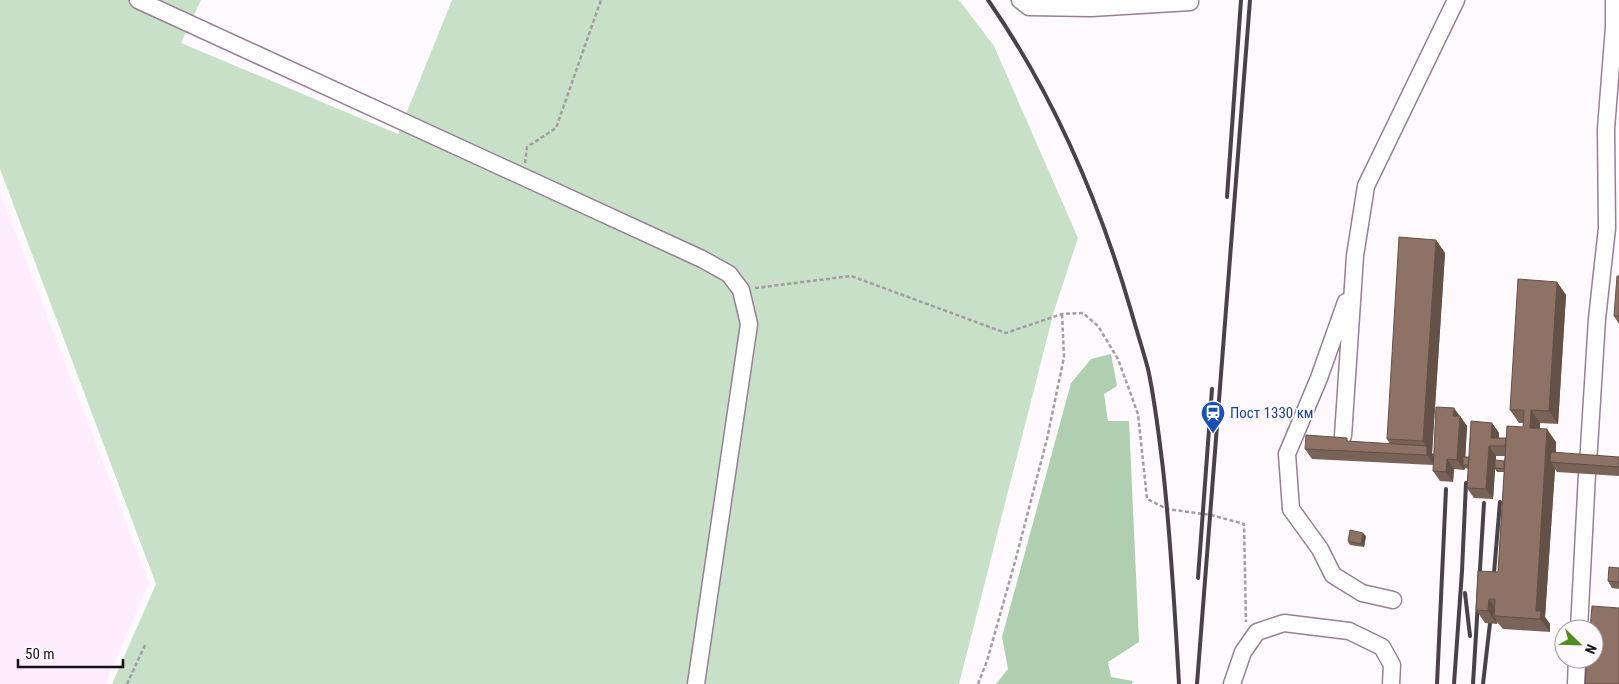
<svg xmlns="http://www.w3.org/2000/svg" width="1619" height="684" viewBox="0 0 1619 684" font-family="'Roboto Condensed',sans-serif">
  <rect width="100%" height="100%" fill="#fef9fd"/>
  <path fill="#ffedfd" d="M0 193 149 583 105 684H0Z"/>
  <path fill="#c8e0c7" d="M0 0H201L181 43 398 134 452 0H959L994 46 1078 238 1054 311 959 684H112L156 584 0 169Z"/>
  <path fill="#b0ceb0" d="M1111 354 1117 386 1104 394 1108 421H1129L1139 642 1108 662 1111 677 1133 681 1132 684H996L1008 669 1002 637 1071 383 1091 359Z"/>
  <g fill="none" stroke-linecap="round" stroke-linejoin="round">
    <defs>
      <path id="minor" d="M138 0 702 259 729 274 741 290 749 324 696 684
        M1020 0 1029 7 1091 8 1190 2
        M1346 302 1319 378 1287 454 1291 509 1320 549 1333 575 1362 593 1393 600
        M1343 436 1355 256 1366 186 1456 0
        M1588 464 1597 319 1607 228 1606 129 1614 27V0
        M1579 629 1587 474
        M1232 684 1243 652 1257 632 1284 623 1349 631 1382 647 1392 665 1391 684
        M1576 684 1577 659"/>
    </defs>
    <use href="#minor" stroke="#958094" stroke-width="19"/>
    <path stroke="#a39da2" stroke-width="2.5" stroke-dasharray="4 2.5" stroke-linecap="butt" d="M525 163 527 147 556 128 601 0
      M755 288 851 276 1006 333 1062 314 1083 313 1098 326 1118 359 1138 414 1147 499 1167 509 1211 515 1244 524 1246 622
      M127 684 145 645
      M978 684 987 661 1016 558 1047 439 1064 357 1062 314"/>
    <use href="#minor" stroke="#fff" stroke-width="16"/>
    <path stroke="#494249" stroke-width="4" d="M988 0C1054 95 1100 203 1132 314 1137 332 1143 350 1148 369 1155 401 1159 436 1163 469 1171 541 1175 612 1179 684
      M1227 197 1241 0
      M1198 578 1212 389
      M1493 585 1500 502
      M1465 593 1470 636
      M1197 684 1250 0
      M1437 684 1446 489
      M1454 684 1462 571 1466 483
      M1473 684 1484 503
      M1483 684 1490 623"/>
  </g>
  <path fill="#796257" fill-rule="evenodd" d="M1436 240 1445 253 1432 453 1434 455 1459 416H1460L1467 426 1465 457H1469L1492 423 1499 433V438H1506L1523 427V423H1519L1510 410 1557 282 1566 295 1558 424 1540 423V428L1556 442V453L1619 457V476L1557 472 1555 469 1545 617 1550 624V632L1503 629 1497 622V624L1485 623 1476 610 1498 572 1504 472H1497L1495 469 1493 499 1474 498 1467 488 1468 469 1465 468 1464 470 1454 469 1453 482 1440 481 1433 471V465L1312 459 1305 449 1350 442 1390 444 1387 439ZM1496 456H1505L1504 461 1496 460Z
    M1619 276V324L1614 316Z
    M1366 536 1364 547 1350 545 1348 541Z
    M1619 568V589L1612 588 1608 581Z"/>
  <path fill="#635047" d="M1436 240 1445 253 1432 453 1434 456V465L1427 455V447L1423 441Z
    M1557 282 1566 295 1558 424 1549 411Z
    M1454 408 1467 426 1465 465H1463L1465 468 1464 470 1457 460 1453 416Z
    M1531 410 1540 423 1539 441 1530 428Z
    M1492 423 1499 433 1498 446 1491 438Z
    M1547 429 1556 442 1555 463 1550 462 1555 469 1545 617 1550 624V632L1540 619 1536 611Z
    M1489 446 1496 456 1493 499 1486 489Z
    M1447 459 1454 469 1453 482 1446 472Z
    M1363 533 1366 536 1364 547 1361 544Z
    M1489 599 1498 612 1494 616 1497 622V624L1488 611Z"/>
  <path fill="#8d7265" stroke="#635047" d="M1399 237 1436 240 1423 441 1387 439Z
    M1617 276H1619V316H1614Z
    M1518 279 1557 282 1549 411 1531 410 1530 428 1547 429 1536 611H1541L1540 619 1494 616 1495 599H1489L1488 611 1476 610 1478 571 1498 572 1507 426 1523 427 1524 410H1510Z
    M1436 407 1454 408 1453 416H1460L1457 460 1447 459 1446 472 1433 471Z
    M1471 421 1492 423 1491 438H1506L1505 446H1489L1486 489 1467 488Z
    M1306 435 1347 438V441L1427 446V455L1305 449Z
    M1551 452 1619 457V467L1550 462Z
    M1463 457H1469L1468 465H1463Z
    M1495 460 1504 461V469L1495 468Z
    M1350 530 1363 533 1361 544 1348 541Z
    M1609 567 1619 568V582L1608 581Z
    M1592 606 1619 608V684H1585L1587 659H1594V629H1590Z"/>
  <defs>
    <symbol id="station-pin" viewBox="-11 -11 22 30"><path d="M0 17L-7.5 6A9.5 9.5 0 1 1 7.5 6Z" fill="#1a4fb4" stroke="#fef9fd"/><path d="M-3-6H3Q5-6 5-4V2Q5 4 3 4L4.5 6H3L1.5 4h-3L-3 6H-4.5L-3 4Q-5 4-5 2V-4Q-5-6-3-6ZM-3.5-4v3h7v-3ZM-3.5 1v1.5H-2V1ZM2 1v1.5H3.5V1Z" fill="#fff"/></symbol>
  </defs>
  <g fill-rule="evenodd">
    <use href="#station-pin" x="1199" y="399" width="28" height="38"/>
  </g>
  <g text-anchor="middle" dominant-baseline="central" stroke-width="4" stroke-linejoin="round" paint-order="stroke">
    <g font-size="15" fill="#164399" stroke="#fef9fd" text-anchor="start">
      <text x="1230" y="413">Пост 1330 км</text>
    </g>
  </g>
  <g transform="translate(1579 644) rotate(113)"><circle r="24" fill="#fef9fd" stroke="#a19ba1"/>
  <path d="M0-4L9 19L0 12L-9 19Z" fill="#558a22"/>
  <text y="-8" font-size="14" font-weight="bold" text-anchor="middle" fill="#160e16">N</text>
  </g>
  <path d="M18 659v8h105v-8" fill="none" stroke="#160e16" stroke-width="2.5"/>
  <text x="25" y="659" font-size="15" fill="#160e16" stroke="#fef9fd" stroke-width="4" paint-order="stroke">50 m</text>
</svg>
